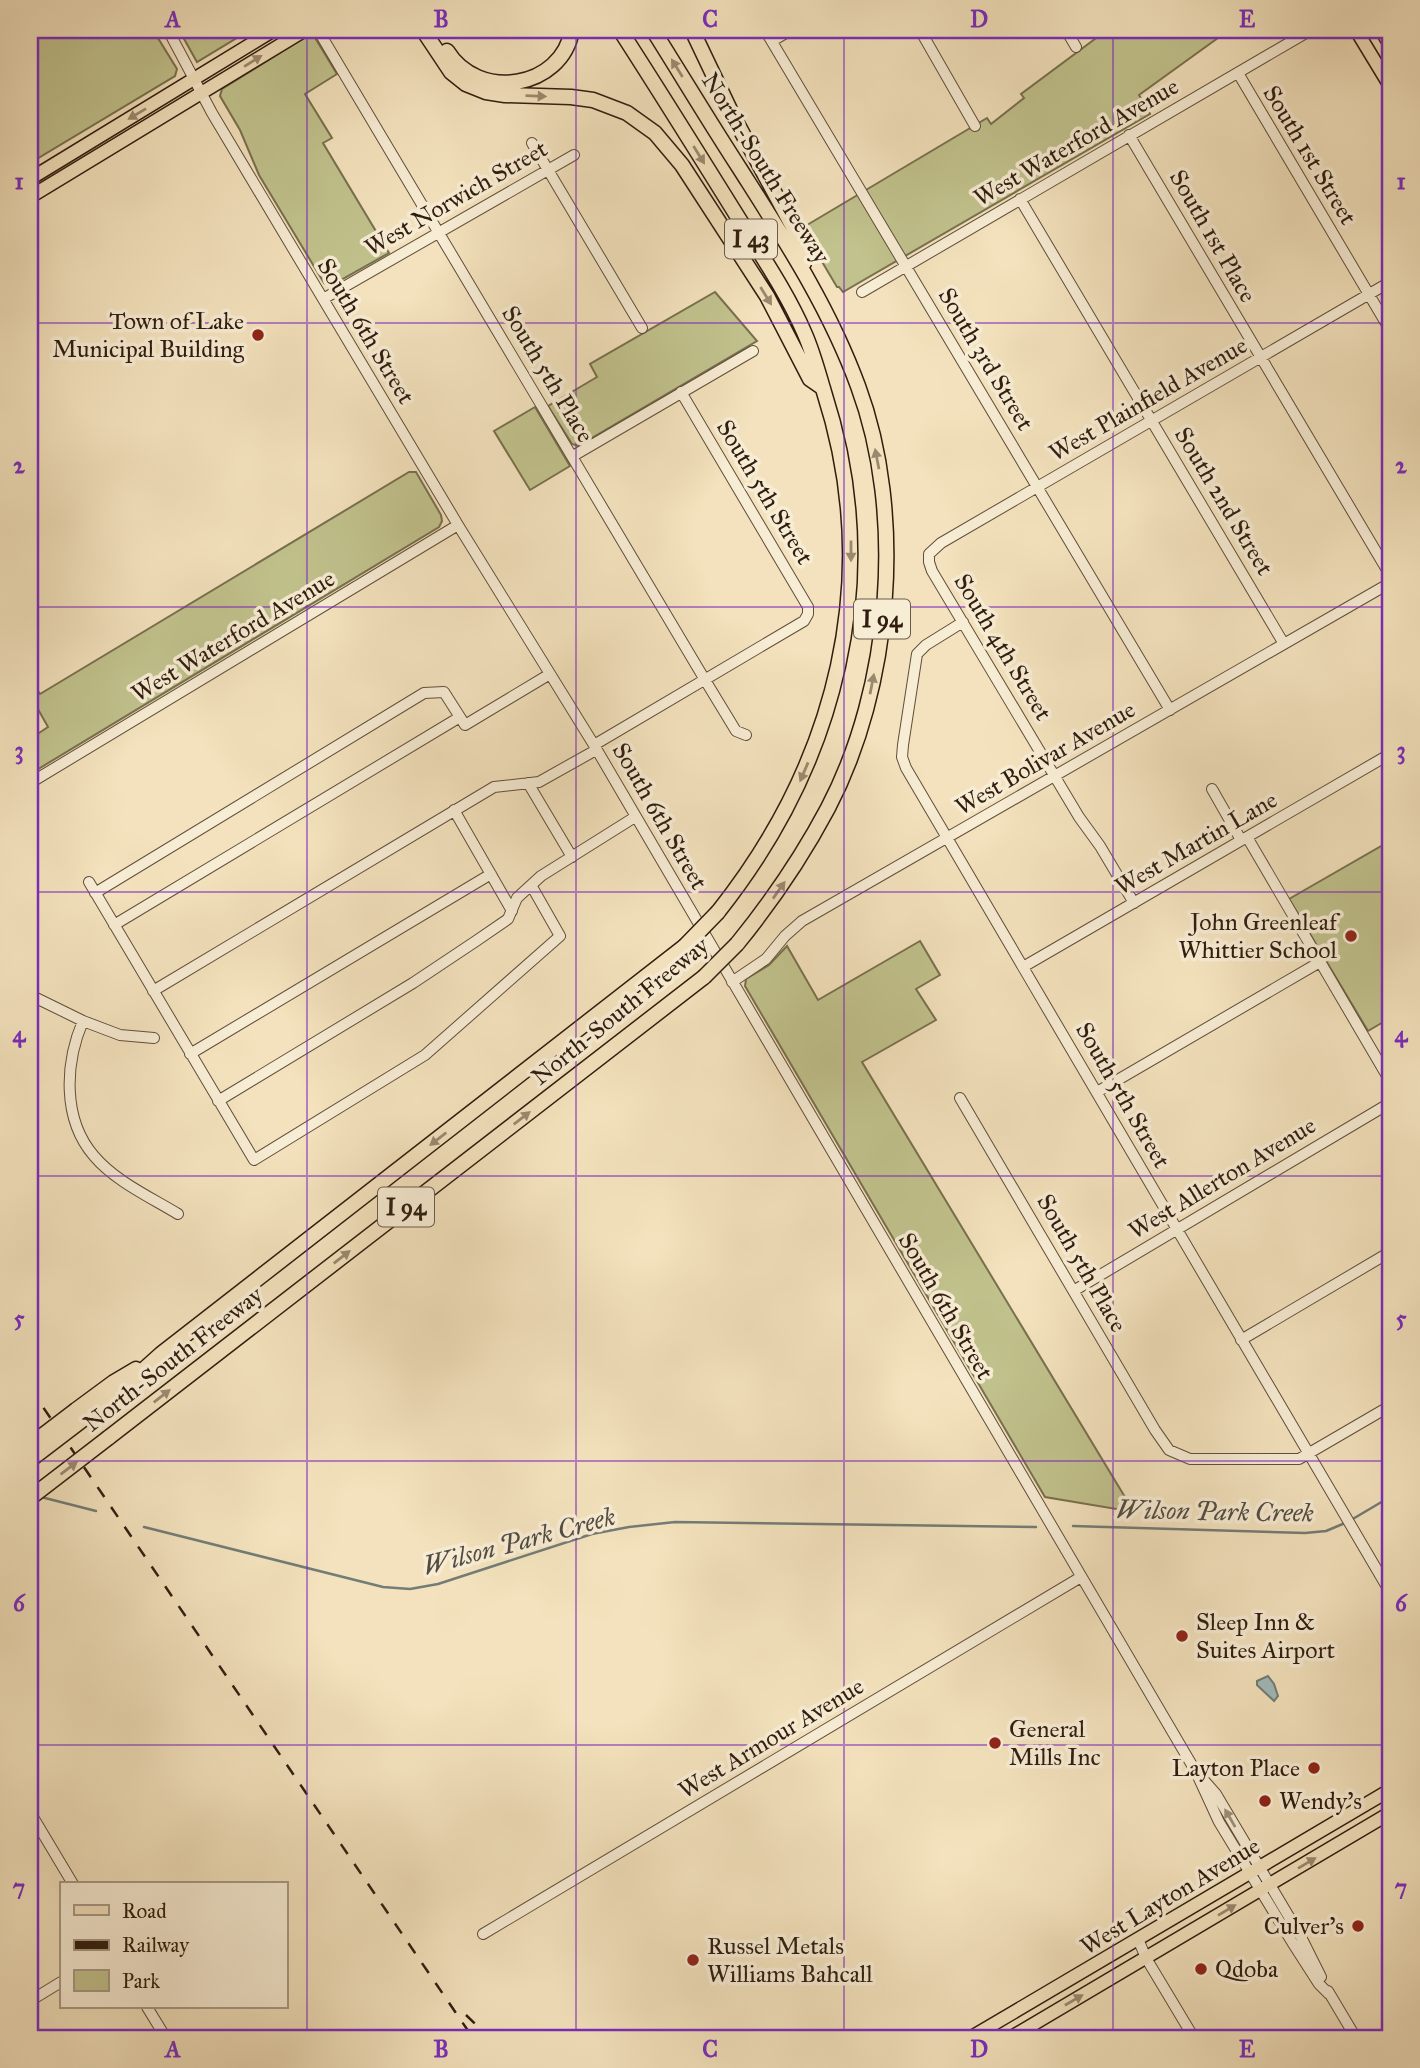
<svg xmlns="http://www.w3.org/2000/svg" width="1420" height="2068" viewBox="0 0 1420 2068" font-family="'IM FELL Great Primer',serif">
  <rect width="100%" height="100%" fill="#f3e2bd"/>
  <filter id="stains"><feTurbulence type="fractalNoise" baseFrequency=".00286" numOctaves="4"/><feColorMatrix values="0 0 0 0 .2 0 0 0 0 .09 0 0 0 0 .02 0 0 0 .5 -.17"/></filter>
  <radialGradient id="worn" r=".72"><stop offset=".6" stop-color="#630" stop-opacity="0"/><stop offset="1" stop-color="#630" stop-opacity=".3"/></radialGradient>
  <path fill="#c1c28d" stroke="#78704e" stroke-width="2" d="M30 30H153L177 69 175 76 30 163Z
    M179 30H250L197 62Z
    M1107 30H1229L1139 95 1150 114 843 292 839 287H837L802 228 987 118 991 124 1024 98 1021 94Z
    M310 34 314 36 337 74 305 94 332 138 323 143 389 253 330 286 324 283 259 175 240 130 220 96 222 89Z
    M715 292 757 341 578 446 572 444 548 406 597 377 590 364Z
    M535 407 570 466 530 490 494 431Z
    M409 472H416L441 515 442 521 439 527 30 774V739L48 727 30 695V679L40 694Z
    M1390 841V1018L1368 1031 1289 899Z
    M920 941 940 975 916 989 936 1020 862 1062 1134 1512 1045 1497 745 986 746 979 769 965 787 946 818 1000Z"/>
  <path fill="#a0bbbb" stroke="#737c76" stroke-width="2" d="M1268 1676 1274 1684 1278 1696 1274 1701 1257 1685V1681Z"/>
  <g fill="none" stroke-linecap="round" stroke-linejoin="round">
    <path stroke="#737c76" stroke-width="2.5" d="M41 1497 96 1511
      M1351 1520 1390 1497
      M1073 1526 1305 1533 1326 1531 1345 1523
      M144 1527 383 1587 410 1589 438 1584 592 1534 629 1527 675 1522 1036 1527"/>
    <defs>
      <path id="minor" d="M168 30 212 113 458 525 594 745 1169 1726 1196 1772 1219 1822 1292 1942 1319 1984 1329 1994
        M318 30 705 680 736 731 746 735
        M765 30 1170 710
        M920 30 975 126
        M1066 30 1076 47
        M772 41 791 30
        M1238 73 1390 330
        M1129 135 1390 575
        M532 143 642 328
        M1020 199 1284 644
        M862 292 1311 30
        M323 299 574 155
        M573 456 753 351
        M963 622 926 645 917 654 903 745 902 757 906 768 1390 1592
        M594 745 804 621 808 614V607L681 392
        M30 783 458 525
        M528 783 572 857
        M1212 789 1241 840
        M454 810 512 911
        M1247 837 1390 1081
        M89 882 254 1160 425 1055 560 936 531 885
        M95 893 424 693 444 692 465 725 550 674
        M1134 903 1100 846 1079 817 932 571 929 562V554L941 543 1390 282
        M114 925 460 717
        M1023 967 1390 754
        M732 982 766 959 785 936 802 921 1390 583
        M153 991 494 787 539 782 596 750
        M30 995 83 1021 120 1035 154 1038
        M83 1021C65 1063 62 1119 94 1156 115 1181 150 1197 178 1214
        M190 1054 491 874
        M1097 1092 1320 962
        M960 1098 1155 1430 1169 1450 1190 1459H1299L1390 1406
        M218 1101 413 983 476 941 508 919 517 898 541 876 635 817
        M1075 1290 1390 1103
        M1241 1340 1390 1252
        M1201 1777 1216 1794 1301 1937 1321 1977
        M30 1812 73 1884
        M483 1934 1081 1577
        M1138 1939 1146 1958 1194 2038
        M1328 1991 1356 2038
        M30 2001 61 1982
        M147 2007 166 2038"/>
      <path id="major" d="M1356 30 1390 86
        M1381 30 1390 45
        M30 179 274 30
        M30 197 305 30
        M970 2038 1390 1790
        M1010 2038 1390 1813"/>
      <path id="highway" d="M423 30 451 72 466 84 486 92 505 95 571 97 593 100 627 113 655 133 682 165 767 296 810 379 823 388
        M620 30C662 95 703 161 744 227 765 261 788 295 804 332 813 352 818 372 824 392 884 578 837 762 718 912
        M653 30C682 76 710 123 740 169 785 240 829 307 858 386 906 515 891 688 828 808 802 857 772 901 737 944
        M692 30 732 114 800 240 804 263
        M447 51C478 102 562 89 572 30
        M76 1410 114 1382 136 1369
        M85 1418 121 1390 161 1354 685 946
        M108 1438 704 977"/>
    </defs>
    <use href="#minor" stroke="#614e3a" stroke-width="12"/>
    <use href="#major" stroke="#301d0f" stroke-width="15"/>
    <use href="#highway" stroke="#301d0f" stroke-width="17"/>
    <use href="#minor" stroke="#f7ecd4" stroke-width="10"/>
    <use href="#major" stroke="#f3e2bd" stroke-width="12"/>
    <use href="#highway" stroke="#f3e2bd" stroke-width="14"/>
    <path stroke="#301d0f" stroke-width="2.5" stroke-dasharray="12 12" stroke-linecap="butt" d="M30 1388 473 2038
      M466 2015 490 2038"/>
    <defs>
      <path id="highway-bridge" d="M685 946 718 912
        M704 977 737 944
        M30 1445 76 1410
        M30 1460 85 1418
        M30 1498 108 1438"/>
    </defs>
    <use href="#highway-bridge" stroke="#301d0f" stroke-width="17" stroke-linecap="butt"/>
    <use href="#highway-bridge" stroke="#f3e2bd" stroke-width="14"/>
  </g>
  <defs><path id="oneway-solid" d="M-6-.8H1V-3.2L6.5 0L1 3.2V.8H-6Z" transform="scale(1.75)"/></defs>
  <g fill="#9b896f">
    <use href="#oneway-solid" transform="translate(253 61) rotate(-32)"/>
    <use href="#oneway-solid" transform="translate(677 68) rotate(-122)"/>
    <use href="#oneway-solid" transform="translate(536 96) rotate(2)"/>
    <use href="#oneway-solid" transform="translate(137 114) rotate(149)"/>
    <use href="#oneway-solid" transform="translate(699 155) rotate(58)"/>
    <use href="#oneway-solid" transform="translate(766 296) rotate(58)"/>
    <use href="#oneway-solid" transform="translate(877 459) rotate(-101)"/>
    <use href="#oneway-solid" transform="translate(851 551) rotate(90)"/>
    <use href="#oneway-solid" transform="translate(872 684) rotate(-79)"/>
    <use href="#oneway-solid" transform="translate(804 772) rotate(113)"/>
    <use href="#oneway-solid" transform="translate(779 890) rotate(-55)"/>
    <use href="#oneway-solid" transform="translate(522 1118) rotate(-38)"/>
    <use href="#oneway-solid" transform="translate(438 1139) rotate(142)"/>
    <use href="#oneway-solid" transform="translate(342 1257) rotate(-38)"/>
    <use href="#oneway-solid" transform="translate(162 1396) rotate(-38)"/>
    <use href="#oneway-solid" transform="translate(69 1468) rotate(-37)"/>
    <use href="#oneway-solid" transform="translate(1307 1863) rotate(-31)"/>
    <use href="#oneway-solid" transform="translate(1227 1910) rotate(-31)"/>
    <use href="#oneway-solid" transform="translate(1074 2000) rotate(-30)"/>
  </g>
  <use fill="#9d8f7b" href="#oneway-solid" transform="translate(1230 1818) rotate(-120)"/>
  <path fill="none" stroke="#7b2cbf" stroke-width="2" stroke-opacity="0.55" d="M307 30V2038M576 30V2038M844 30V2038M1113 30V2038M30 323H1390M30 607H1390M30 892H1390M30 1176H1390M30 1461H1390M30 1745H1390"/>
  <g fill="#8f2418" stroke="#f7ecd4" stroke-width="2.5">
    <circle cx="258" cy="335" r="7"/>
    <circle cx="1351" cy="936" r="7"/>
    <circle cx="1182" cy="1636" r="7"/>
    <circle cx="995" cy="1743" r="7"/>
    <circle cx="1314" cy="1768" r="7"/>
    <circle cx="1265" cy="1801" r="7"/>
    <circle cx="1358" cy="1926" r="7"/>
    <circle cx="693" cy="1960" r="7"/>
    <circle cx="1201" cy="1969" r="7"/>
  </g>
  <g text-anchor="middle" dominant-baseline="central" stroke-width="7" stroke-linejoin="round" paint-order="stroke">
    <g fill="#f7ecd4" stroke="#6c5b4a" stroke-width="2">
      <rect x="725" y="219.5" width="52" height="39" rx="5"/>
      <rect x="854" y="599.5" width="56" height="39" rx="5"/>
      <rect x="378" y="1187.5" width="56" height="39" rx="5"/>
    </g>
    <g font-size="23" font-weight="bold" fill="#301d0f">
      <text x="751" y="239">I 43</text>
      <text x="882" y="619">I 94</text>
      <text x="406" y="1207">I 94</text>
    </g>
    <g font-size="24" fill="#301d0f" stroke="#f7ecd4">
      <text transform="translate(1076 142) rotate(-30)">West Waterford Avenue</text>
      <text transform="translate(1310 155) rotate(59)">South 1st Street</text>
      <text transform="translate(766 168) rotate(58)">North-South Freeway</text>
      <text transform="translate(456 198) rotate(-30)">West Norwich Street</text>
      <text transform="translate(1213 236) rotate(60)">South 1st Place</text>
      <text transform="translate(366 331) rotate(59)">South 6th Street</text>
      <text transform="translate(986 359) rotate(59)">South 3rd Street</text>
      <text transform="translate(548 374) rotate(59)">South 5th Place</text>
      <text transform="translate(1148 399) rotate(-30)">West Plainfield Avenue</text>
      <text transform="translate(765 492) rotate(59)">South 5th Street</text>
      <text transform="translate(1224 501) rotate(59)">South 2nd Street</text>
      <text transform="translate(233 636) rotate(-31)">West Waterford Avenue</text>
      <text transform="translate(1003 647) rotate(59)">South 4th Street</text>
      <text transform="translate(1045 758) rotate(-30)">West Bolivar Avenue</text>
      <text transform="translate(660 816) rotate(60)">South 6th Street</text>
      <text transform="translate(1196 843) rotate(-30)">West Martin Lane</text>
      <text transform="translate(620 1011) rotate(-39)">North-South Freeway</text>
      <text transform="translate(1123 1095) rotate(60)">South 5th Street</text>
      <text transform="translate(1222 1178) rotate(-31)">West Allerton Avenue</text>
      <text transform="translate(1082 1263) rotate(60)">South 5th Place</text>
      <text transform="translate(946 1306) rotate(60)">South 6th Street</text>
      <text transform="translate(173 1359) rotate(-38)">North-South Freeway</text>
      <text transform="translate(771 1738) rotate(-31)">West Armour Avenue</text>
      <text transform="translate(1170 1896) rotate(-31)">West Layton Avenue</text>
    </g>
    <g font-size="24" fill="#301d0f" stroke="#f7ecd4" text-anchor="start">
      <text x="244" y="321" text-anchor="end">Town of Lake<tspan x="244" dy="28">Municipal Building</tspan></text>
      <text x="1337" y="922" text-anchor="end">John Greenleaf<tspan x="1337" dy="28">Whittier School</tspan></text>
      <text x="1196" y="1622">Sleep Inn &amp;<tspan x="1196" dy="28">Suites Airport</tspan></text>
      <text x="1009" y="1729">General<tspan x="1009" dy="28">Mills Inc</tspan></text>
      <text x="1300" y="1768" text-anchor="end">Layton Place</text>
      <text x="1279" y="1801">Wendy's</text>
      <text x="1344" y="1926" text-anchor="end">Culver's</text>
      <text x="707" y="1946">Russel Metals<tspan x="707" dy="28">Williams Bahcall</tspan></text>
      <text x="1215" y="1969">Qdoba</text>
    </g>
    <g font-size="26" font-style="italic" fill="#524c43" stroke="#f7ecd4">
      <text transform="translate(1215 1511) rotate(1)">Wilson Park Creek</text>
      <text transform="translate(519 1541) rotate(-15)">Wilson Park Creek</text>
    </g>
  </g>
  <rect width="1420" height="2068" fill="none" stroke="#f3e2bd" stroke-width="77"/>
  <rect x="60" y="1882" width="228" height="126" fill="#f7ecd4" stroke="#a79985" stroke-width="2"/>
  <rect x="74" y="1905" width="35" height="10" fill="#f3e2bd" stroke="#a79985" stroke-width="2"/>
  <text x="122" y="1918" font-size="21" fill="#301d0f">Road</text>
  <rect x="74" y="1940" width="35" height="10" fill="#301d0f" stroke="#a79985" stroke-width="2"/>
  <text x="122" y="1952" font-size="21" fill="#301d0f">Railway</text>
  <rect x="74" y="1970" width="35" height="21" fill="#c1c28d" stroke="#a79985" stroke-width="2"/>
  <text x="122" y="1988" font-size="21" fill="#301d0f">Park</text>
  <rect x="38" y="38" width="1344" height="1992" fill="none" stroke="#7b2cbf" stroke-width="2.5"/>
  <g font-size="23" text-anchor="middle" font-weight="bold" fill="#7b2cbf">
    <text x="173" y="27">A</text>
    <text x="441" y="27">B</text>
    <text x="710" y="27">C</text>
    <text x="979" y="27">D</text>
    <text x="1247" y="27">E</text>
    <text x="19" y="189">1</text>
    <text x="1401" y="189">1</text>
    <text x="19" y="473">2</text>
    <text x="1401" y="473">2</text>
    <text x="19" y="758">3</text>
    <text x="1401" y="758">3</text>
    <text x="19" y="1042">4</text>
    <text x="1401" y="1042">4</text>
    <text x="19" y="1326">5</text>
    <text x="1401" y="1326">5</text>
    <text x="19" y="1611">6</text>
    <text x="1401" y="1611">6</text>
    <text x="19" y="1895">7</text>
    <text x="1401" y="1895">7</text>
    <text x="173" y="2057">A</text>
    <text x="441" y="2057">B</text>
    <text x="710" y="2057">C</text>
    <text x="979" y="2057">D</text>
    <text x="1247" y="2057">E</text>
  </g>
  <rect width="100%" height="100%" filter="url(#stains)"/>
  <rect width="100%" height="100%" fill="url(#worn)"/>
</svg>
